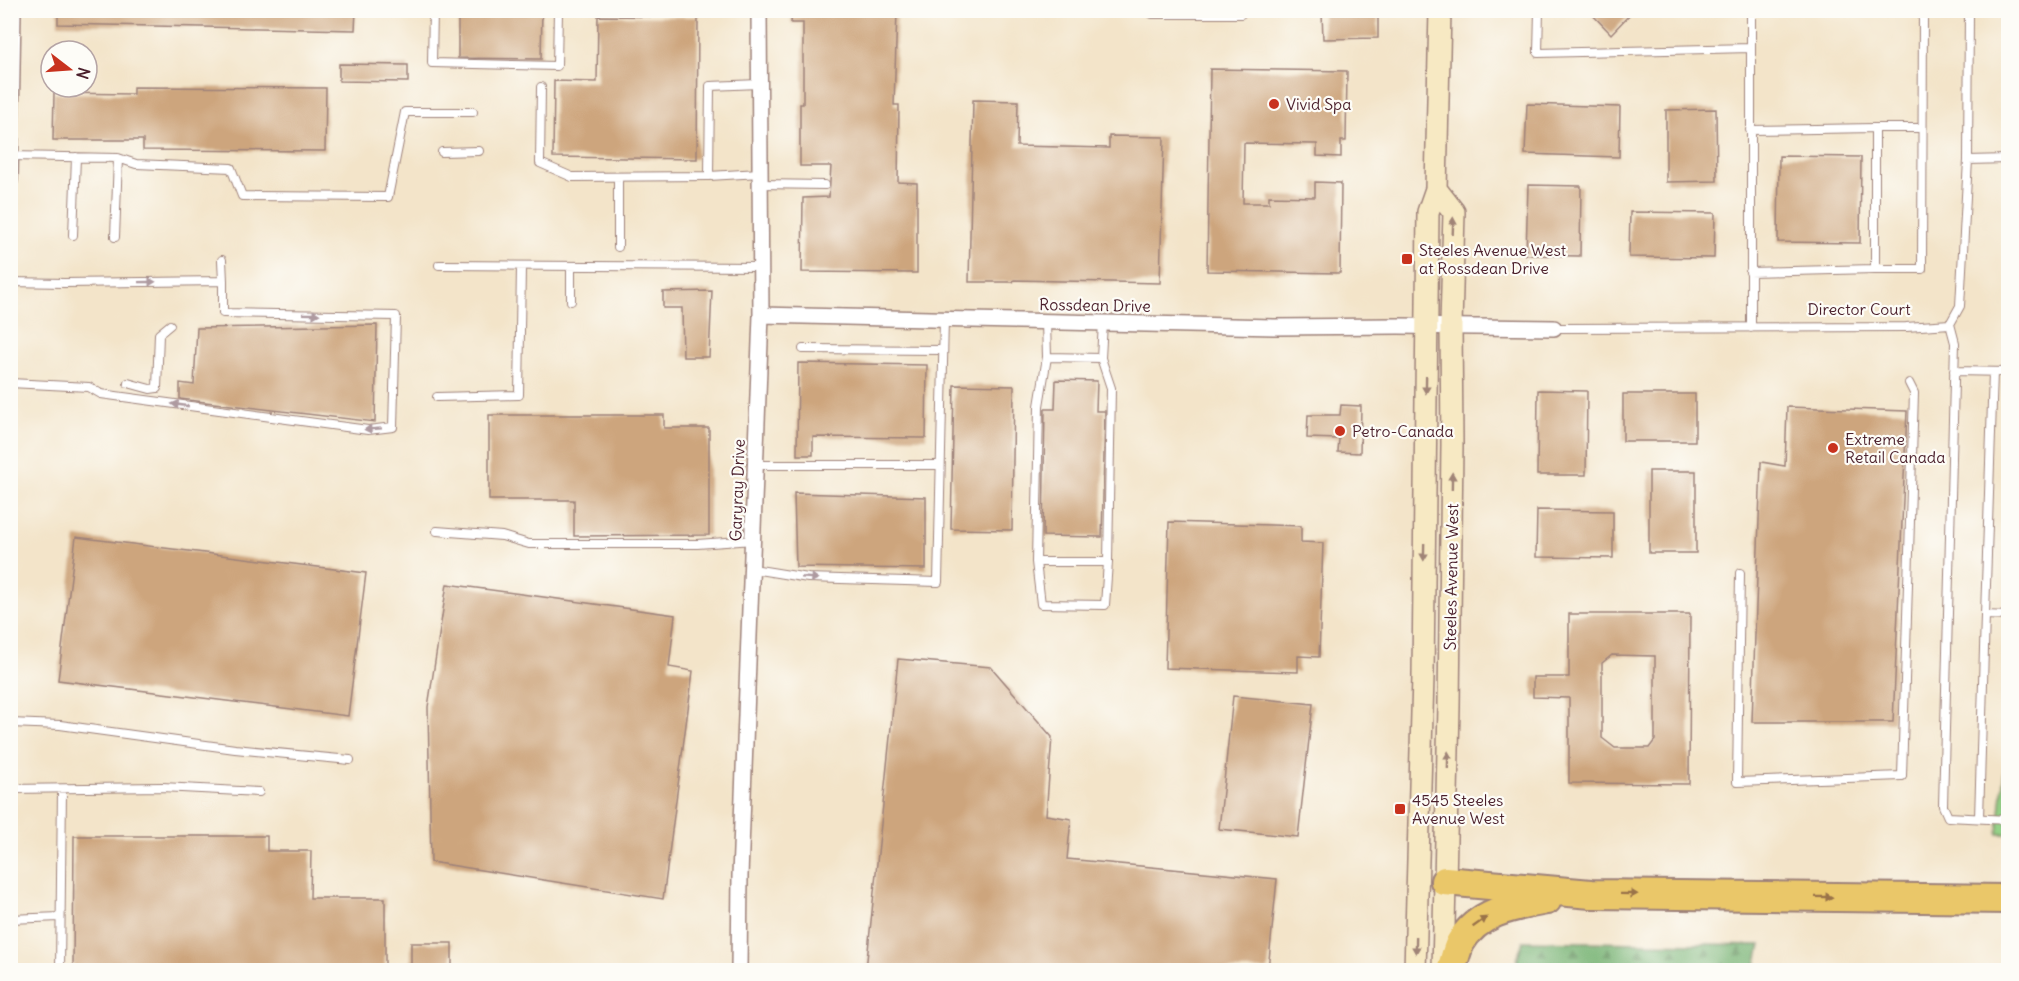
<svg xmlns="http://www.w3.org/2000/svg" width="2019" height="981" viewBox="0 0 2019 981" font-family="Delius,sans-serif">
  <defs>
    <pattern id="forest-firs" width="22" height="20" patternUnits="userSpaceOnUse" patternTransform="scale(1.5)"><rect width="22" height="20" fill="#78b474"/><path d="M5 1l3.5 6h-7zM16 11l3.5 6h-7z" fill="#64925f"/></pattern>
  </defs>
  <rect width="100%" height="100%" fill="#fdfcf7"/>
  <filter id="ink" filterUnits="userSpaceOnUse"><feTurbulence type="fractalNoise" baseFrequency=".0167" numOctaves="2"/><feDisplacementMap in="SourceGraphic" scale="12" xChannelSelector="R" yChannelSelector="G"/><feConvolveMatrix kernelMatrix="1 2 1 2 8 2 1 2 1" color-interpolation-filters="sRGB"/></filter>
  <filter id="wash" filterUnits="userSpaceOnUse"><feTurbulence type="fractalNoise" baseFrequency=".008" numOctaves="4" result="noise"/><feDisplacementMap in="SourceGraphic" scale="24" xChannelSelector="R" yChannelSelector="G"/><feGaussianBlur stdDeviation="1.35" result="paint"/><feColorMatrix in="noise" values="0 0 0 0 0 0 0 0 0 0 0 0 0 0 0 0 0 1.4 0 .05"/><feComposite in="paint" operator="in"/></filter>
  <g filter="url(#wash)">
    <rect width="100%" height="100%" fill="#f3e4c9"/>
    <path fill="url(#forest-firs)" stroke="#616a50" stroke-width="1.5" d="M1523 941 1761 945 1755 970H1514Z"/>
    <path fill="#95d288" stroke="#70785a" stroke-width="1.5" d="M2008 732V834H1998Z"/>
    <g id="blocks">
      <path fill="#cda57d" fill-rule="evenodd" d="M58 10H356L355 30 58 24Z
        M458 10H542L541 59 458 58Z
        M792 10H897L894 105H899L898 182 917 183V273L802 272 803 198 829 197 831 166H800V104H803V23H791Z
        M1588 10H1634L1611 34Z
        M1378 12V38L1323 39 1322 13Z
        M598 16 698 17 697 159 553 157 554 81 597 82Z
        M339 64 408 65V82L339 81Z
        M1210 69 1347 71 1346 141H1341V157L1317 156V144L1244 143 1243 203H1269V196L1315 197V182L1341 183 1340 273 1207 271Z
        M133 87 326 88 325 151 143 150V140H53L54 93 133 94Z
        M973 100 1018 101 1017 146 1109 148V136L1164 137 1160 283 1014 280 1013 282H969Z
        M1527 104 1620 107 1619 157 1525 154Z
        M1716 109 1717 181 1666 182V110Z
        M1779 156 1861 157 1860 243 1778 242Z
        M1528 185 1581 186 1580 256 1526 255Z
        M1630 212 1715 213 1714 258 1629 257Z
        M712 291 709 357H683L682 308H663V292Z
        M377 325 375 422 180 399V383L194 385 197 328Z
        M798 363 927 365 926 438 813 437V455H797Z
        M1056 380 1097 381 1096 411H1105L1102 537 1043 536 1045 409H1055Z
        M954 385 1014 386 1012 530 951 529Z
        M1538 390 1587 391 1586 475H1537Z
        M1623 394H1695V441H1623Z
        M1341 405 1361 406 1360 453 1338 452 1339 439 1307 438 1308 415H1340Z
        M1787 407 1907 411 1893 722H1752L1761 462 1785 466Z
        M489 415H664V428H709V535L574 536V500H489Z
        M1649 471H1696V553H1649Z
        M794 493 926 497V569L796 567Z
        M1537 510 1613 511V558L1536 557Z
        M1169 522 1301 526V542L1323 543 1319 657 1298 656V672L1165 668Z
        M76 537 366 573 348 716 58 680Z
        M447 584 675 615 669 667 693 671 663 899 431 862 428 707Z
        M1569 614H1690L1689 784 1569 783V698L1533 697V677H1569ZM1612 655 1655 656V740L1649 748H1615L1602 738V663Z
        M898 659 991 667 1052 737 1046 815 1071 819 1067 859 1277 879 1268 970H866Z
        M1233 696 1313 704 1298 837 1219 829Z
        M74 836H267V851H311L310 898H385V970H73Z
        M411 943H452V970H411Z"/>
    </g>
  </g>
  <g filter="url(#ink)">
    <use href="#blocks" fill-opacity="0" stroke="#9e827a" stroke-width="1.5"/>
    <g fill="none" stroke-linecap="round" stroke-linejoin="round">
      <defs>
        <path id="service" d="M433 10 432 63 557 66 558 10
          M1152 10V14H1241V10
          M1539 10 1538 53 1751 48
          M1751 10V328
          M759 84 710 86 709 176 760 173
          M541 87 540 163 572 177 709 176
          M1875 128H1922
          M1750 130 1875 128V269L1750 272
          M442 152 479 151
          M10 156 118 158 115 237
          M118 158 136 164 231 168 242 196 388 197 405 112H473
          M1968 160 2008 159
          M760 184 825 185
          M73 235 76 157
          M618 247V177
          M222 260 223 281
          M439 265 761 267
          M1875 269H1922L1923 10
          M10 282 64 283 223 281V313L396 316 393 427 368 430 101 394 89 387 10 383
          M571 301V267
          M1046 322 1047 357 1101 358 1103 323
          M1950 324 1955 343 1943 806 1948 817 2008 820
          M1554 328 1906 327 1950 324 1960 306 1968 160 1969 10
          M803 349 943 350
          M1047 357 1039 406 1036 562H1108L1111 388 1101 358
          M1954 371 2008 372
          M1993 372 1985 615 2008 616
          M128 383 150 389 157 388 159 334 170 325
          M437 397 519 395 521 267
          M756 465H940
          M437 531 502 536 529 544H697L754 540
          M1036 562 1041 604 1105 605 1108 562
          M753 569 808 578 938 582 944 319
          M1740 573 1737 782 1902 776 1914 393 1909 383
          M10 723 60 725 235 749 350 760
          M10 789 162 787 259 792
          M1979 818 1985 615
          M10 919 60 917
          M60 970 62 789"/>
        <path id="minor" d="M10 180 13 10
          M761 315 1274 327 1398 326 1554 328
          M739 970 740 876 761 315 759 10"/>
        <path id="secondary" d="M1436 189 1454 212 1451 326 1452 444 1449 707 1443 970
          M1415 970 1423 676 1428 212 1436 189 1440 10"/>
        <path id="motorway" d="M1445 881 1591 894 2008 899
          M1451 970C1454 962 1456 951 1460 943 1478 911 1514 906 1547 900"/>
      </defs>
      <use href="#service" stroke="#9e827a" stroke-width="10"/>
      <use href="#minor" stroke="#9e827a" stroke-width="18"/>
      <use href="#secondary" stroke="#9e827a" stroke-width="24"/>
      <use href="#motorway" stroke="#9e827a" stroke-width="32"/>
      <use href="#service" stroke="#fff" stroke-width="8"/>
      <use href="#minor" stroke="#fff" stroke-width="15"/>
      <use href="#secondary" stroke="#f7e9c3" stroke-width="21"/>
      <use href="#motorway" stroke="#eac769" stroke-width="28"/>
    </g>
    <defs><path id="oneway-solid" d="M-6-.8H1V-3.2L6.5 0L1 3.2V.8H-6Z" transform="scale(1.5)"/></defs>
    <g fill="#a08477">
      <use href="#oneway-solid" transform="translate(1453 226) rotate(-88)"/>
      <use href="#oneway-solid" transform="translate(1426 385) rotate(91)"/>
      <use href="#oneway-solid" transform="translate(1452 481) rotate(-89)"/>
      <use href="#oneway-solid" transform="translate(1424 552) rotate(91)"/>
      <use href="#oneway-solid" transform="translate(1448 760) rotate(-89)"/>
      <use href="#oneway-solid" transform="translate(1416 945) rotate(91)"/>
    </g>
    <g fill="#ae9aa0">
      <use href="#oneway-solid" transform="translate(147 282) rotate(-1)"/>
      <use href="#oneway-solid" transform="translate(311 314) rotate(1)"/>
      <use href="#oneway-solid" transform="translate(180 405) rotate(-172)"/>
      <use href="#oneway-solid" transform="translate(373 429) rotate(176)"/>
      <use href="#oneway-solid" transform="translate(810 578) rotate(5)"/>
    </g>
    <g fill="#9a734a">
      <use href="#oneway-solid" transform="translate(1629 894) rotate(1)"/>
      <use href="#oneway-solid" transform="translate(1824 897) rotate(1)"/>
      <use href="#oneway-solid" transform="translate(1480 922) rotate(-35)"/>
    </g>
  </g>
  <g fill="#c8321e" stroke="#fdfcf7" stroke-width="2">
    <circle cx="1274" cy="104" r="6"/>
    <rect x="1401" y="253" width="12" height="12" rx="3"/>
    <circle cx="1340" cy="431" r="6"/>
    <circle cx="1833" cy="448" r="6"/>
    <rect x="1394" y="803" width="12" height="12" rx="3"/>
  </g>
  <g text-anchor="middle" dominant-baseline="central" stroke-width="4.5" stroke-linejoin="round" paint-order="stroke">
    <g font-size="16" fill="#4a1f2b" stroke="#fdfcf7" text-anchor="start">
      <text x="1286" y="104">Vivid Spa</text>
      <text x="1419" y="250">Steeles Avenue West<tspan x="1419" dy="18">at Rossdean Drive</tspan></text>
      <text x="1352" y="431">Petro-Canada</text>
      <text x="1845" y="439">Extreme<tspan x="1845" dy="18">Retail Canada</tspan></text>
      <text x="1412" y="800">4545 Steeles<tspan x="1412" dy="18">Avenue West</tspan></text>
    </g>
    <g font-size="16" fill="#4a1f2b" stroke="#fdfcf7">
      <text transform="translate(1095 305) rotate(1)">Rossdean Drive</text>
      <text x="1859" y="309">Director Court</text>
      <text transform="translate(737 490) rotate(-88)">Garyray Drive</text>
      <text transform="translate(1451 577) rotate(-89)">Steeles Avenue West</text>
    </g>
  </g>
  <rect width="2019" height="981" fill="none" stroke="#fdfcf7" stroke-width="36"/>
  <g transform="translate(69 69) rotate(107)"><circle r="28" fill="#fdfcf7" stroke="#b5a4a5" stroke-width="1.5"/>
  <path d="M0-4.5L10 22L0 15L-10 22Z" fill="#c8321e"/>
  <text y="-9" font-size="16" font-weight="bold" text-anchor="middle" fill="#4a1f2b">N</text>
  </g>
</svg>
